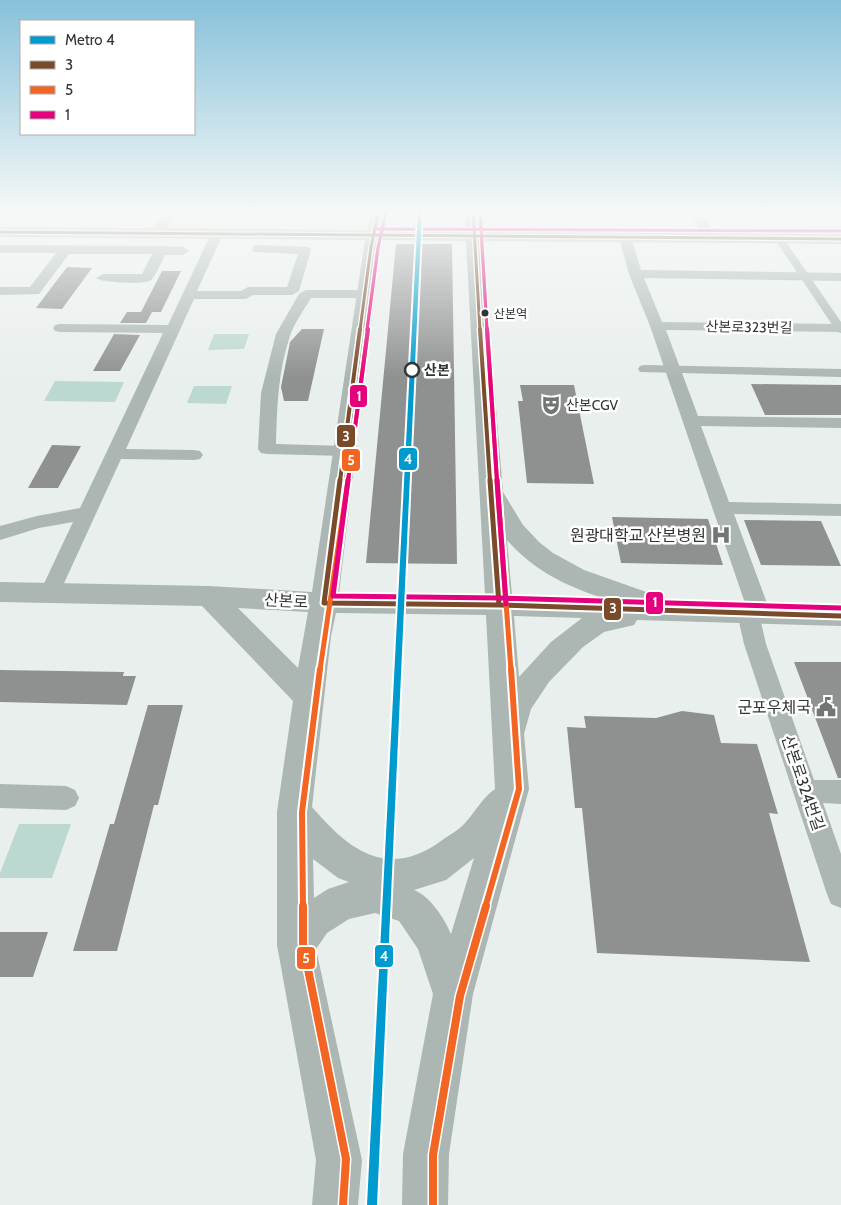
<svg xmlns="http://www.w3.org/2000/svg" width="841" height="1205" viewBox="0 0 841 1205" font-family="Cabin,'Noto Sans KR',sans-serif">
  <rect width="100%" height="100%" fill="#e9efed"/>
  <path fill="#bbd9d0" d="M214 334H249L244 349 208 350Z
    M55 381 124 382 115 402 44 401Z
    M194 386H232L226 404 187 403Z
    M19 824H71L52 878H0V873Z"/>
  <path fill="#8f9191" d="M396 244H452L457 564 366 563Z
    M67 267 92 268 62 309 36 308Z
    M162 271H181L161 312H152L146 323H120L127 312H141Z
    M302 329H324L308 401H284L281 387 290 342Z
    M114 334 140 335 120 371H93Z
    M751 384 841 385V415H765Z
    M520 385H574L594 484 527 483 518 401H523Z
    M52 445 81 446 58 488H28Z
    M612 517 708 519 723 565 621 563Z
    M744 520 821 521 841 566 761 565Z
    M794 662H841V778H838Z
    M0 670 124 672 123 676H136L127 705 0 702Z
    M148 705H183L158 805H154L117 951H73L110 824H114Z
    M682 711 714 715 721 743 757 744 778 814 769 813 810 962 597 953 582 808H575L567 727 586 728 584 716 656 718Z
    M0 932H48L33 977H0Z"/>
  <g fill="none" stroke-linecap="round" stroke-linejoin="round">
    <path fill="#acb6b3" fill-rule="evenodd" d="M779 235 782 236 841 322V333L837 332 774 238Z
      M644 365 841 369V377L640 372 638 369 640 366Z"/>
    <path fill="#acb6b3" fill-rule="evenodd" d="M166 210H178L160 237H152L150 234Z
      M689 210H701L716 238 714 241H706Z
      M217 230 223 234 197 291H241L248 287H287L298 254 254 252 252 249 254 246 258 245 309 247 311 250 299 291 292 295H253L246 299H194L126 449 194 450 200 451 203 455 200 459 194 460 121 459 60 592 57 597 50 600 43 597 40 592 73 522 39 528 0 540V526L37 516 80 508 163 333 60 332 55 331 53 328 55 325 60 324 168 325 211 234Z
      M625 233 631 237 641 270 841 273V281L644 278 662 322 841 324V332L666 330 698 416 841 418V428L701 426 729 502 841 504V516L734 514 771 614 768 620 761 622 766 644 814 780H841V804L823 803 841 854V908L831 904 827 894 744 644 737 613 740 607 746 606 650 326 629 274 619 237Z
      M0 245 161 246 183 247 189 251 183 255H165C161 262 157 274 151 280 146 285 101 283 96 278L103 274H142L152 254H69L39 294 0 295V287H30L56 253H0Z
      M306 290H365L372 294 365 298H311C304 310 294 323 290 336 278 371 277 407 276 444L345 446 351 447 354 451 351 455 345 456 267 454 261 453 258 449 261 393 276 334 299 294Z
      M0 784 66 786 75 790 79 798 75 806 66 810 0 808Z"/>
    <path fill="#acb6b3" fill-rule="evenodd" d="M372 210H387L382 230 466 231 465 210H480L482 231 841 234V244L482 241 503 492 523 525 539 542 553 553 584 570 652 594 655 600 841 606V626L637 620 634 625 604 632 583 647 549 682 531 709 524 734 529 789 473 994 449 1154 448 1205H402L403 1154 433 994 418 949 399 921 375 913 349 919 327 933 316 949 362 1160 358 1205H312L316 1160 277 945V812L293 701 202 606 0 602V582L209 586 312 592 365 240 0 237V227L367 230ZM381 240 466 241 485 595 339 593ZM507 540C533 570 566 586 603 598L512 595ZM238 608 308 612 298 668ZM336 613 486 615 495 789C483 797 476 811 465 823 459 830 449 835 441 841 387 880 349 850 312 807L331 636ZM514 616 582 618 551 642 519 677ZM474 858 451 934C444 918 431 897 414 890L446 880ZM313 859 338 878 349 882 328 889 314 898Z"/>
    <defs>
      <path id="bus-1-far2" d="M473 210 480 330
        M0 232 841 239
        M360 330 371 247 379 210"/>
      <path id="bus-1-far1" d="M480 329 490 481
        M340 481 360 329"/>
      <path id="bus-1" d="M340 480 324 603 499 605 841 616
        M490 480 499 605"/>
      <path id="bus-2-far4" d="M480 210 487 330
        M367 330 378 248 386 212"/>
      <path id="bus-2-far3" d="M487 329 497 481
        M348 481 368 329"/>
      <path id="bus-2-far2" d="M497 480 511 670
        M320 670 348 480"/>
      <path id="bus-2-far1" d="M303 908 302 812 320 669
        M485 908 519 789 511 669"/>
      <path id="bus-2" d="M303 906V944L346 1159 343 1205
        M433 1205V1155L460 996 486 906"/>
      <path id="bus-3-far2" d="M480 210 487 330
        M374 229 841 231
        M367 330 378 248 386 212"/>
      <path id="bus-3-far1" d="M487 329 497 481
        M348 481 368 329"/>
      <path id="bus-3" d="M348 480 333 596 499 598 841 608
        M497 480 506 604"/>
    </defs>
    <use href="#bus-1-far2" stroke="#fff" stroke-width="5.5"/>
    <use href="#bus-1-far1" stroke="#fff" stroke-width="7"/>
    <use href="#bus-1" stroke="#fff" stroke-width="9"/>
    <use href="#bus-2-far4" stroke="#fff" stroke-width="5.5"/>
    <use href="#bus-2-far3" stroke="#fff" stroke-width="7"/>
    <use href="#bus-2-far2" stroke="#fff" stroke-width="9"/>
    <use href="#bus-2-far1" stroke="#fff" stroke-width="10"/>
    <use href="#bus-2" stroke="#fff" stroke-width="11"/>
    <use href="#bus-3-far2" stroke="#fff" stroke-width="5.5"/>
    <use href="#bus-3-far1" stroke="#fff" stroke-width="7"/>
    <use href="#bus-3" stroke="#fff" stroke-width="9"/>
    <use href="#bus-1-far2" stroke="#7a4b2a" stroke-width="3"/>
    <use href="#bus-1-far1" stroke="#7a4b2a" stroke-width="4"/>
    <use href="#bus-1" stroke="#7a4b2a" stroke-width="5"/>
    <use href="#bus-2-far4" stroke="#f26522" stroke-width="3"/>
    <use href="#bus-2-far3" stroke="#f26522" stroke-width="4"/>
    <use href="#bus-2-far2" stroke="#f26522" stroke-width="5"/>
    <use href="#bus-2-far1" stroke="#f26522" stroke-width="6"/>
    <use href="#bus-2" stroke="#f26522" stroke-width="8"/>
    <use href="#bus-3-far2" stroke="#e5007d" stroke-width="3"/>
    <use href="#bus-3-far1" stroke="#e5007d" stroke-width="4"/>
    <use href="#bus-3" stroke="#e5007d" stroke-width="5"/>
    <defs>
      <path id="metro-1" d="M418 210H422L377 1205H367Z"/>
    </defs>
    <use href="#metro-1" stroke="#fff" stroke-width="4"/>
    <use href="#metro-1" fill="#009bce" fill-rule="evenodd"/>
  </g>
  <linearGradient id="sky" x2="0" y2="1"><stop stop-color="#87c1da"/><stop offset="0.56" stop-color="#f5f8f7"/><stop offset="1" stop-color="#f5f8f7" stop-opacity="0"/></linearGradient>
  <rect width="841" height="378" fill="url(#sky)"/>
  <defs>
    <symbol id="theatre-bare" viewBox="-9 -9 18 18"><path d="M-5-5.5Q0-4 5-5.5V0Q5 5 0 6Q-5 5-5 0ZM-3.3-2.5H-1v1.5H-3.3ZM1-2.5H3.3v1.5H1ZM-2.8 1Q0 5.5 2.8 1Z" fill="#717674" stroke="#fff" stroke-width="2.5" paint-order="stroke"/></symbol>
    <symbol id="hospital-bare" viewBox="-9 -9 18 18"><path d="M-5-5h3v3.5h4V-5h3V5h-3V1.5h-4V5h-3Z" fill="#717674" stroke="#fff" stroke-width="2.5" paint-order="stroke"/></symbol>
    <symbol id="civic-bare" viewBox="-9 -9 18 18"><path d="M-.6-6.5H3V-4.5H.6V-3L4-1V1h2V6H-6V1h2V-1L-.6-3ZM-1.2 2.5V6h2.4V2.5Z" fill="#717674" stroke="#fff" stroke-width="2.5" paint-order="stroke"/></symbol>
  </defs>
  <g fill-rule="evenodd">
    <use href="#theatre-bare" x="537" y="391" width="28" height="28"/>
    <use href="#hospital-bare" x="707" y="521" width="28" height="28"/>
    <use href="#civic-bare" x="812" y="693" width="28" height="28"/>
  </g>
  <circle fill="#313533" stroke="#fff" stroke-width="2" cx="485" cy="313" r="4.5"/>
  <circle fill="#fff" stroke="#313533" stroke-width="2.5" cx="412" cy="370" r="7"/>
  <g text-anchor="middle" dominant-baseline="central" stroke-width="5" stroke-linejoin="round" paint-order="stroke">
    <g font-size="12" fill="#313533" stroke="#fff" text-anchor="start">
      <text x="494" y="313">산본역</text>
    </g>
    <g font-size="14" fill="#313533" stroke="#fff">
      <text transform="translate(749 327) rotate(1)">산본로323번길</text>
    </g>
    <g font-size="14" font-weight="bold" fill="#313533" stroke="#fff" text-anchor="start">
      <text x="424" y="370">산본</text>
    </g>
    <g font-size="14" fill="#313533" stroke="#fff" text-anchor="start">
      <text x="566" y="405">산본CGV</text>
    </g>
    <g font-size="16" fill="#313533" stroke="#fff" text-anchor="end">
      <text x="706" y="535">원광대학교 산본병원</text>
      <text x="811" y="707">군포우체국</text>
    </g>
    <g font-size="16" fill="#313533" stroke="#fff">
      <text transform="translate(286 601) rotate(3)">산본로</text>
      <text transform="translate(803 783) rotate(71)">산본로324번길</text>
    </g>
  </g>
  <g stroke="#fff" stroke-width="2">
    <rect x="349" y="384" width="19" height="24" rx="5" fill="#e5007d"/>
    <rect x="336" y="424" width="20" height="24" rx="5" fill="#7a4b2a"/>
    <rect x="398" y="447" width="20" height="24" rx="5" fill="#009bce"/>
    <rect x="341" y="448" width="20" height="24" rx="5" fill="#f26522"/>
    <rect x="645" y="591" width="19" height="24" rx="5" fill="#e5007d"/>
    <rect x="603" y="597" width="19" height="24" rx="5" fill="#7a4b2a"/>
    <rect x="374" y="944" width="20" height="24" rx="5" fill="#009bce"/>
    <rect x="296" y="946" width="20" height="24" rx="5" fill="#f26522"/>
  </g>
  <g font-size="14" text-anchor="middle" font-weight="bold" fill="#fff">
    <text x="359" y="401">1</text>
    <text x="346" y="441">3</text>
    <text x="408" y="464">4</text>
    <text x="351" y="465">5</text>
    <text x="655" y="607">1</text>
    <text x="613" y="613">3</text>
    <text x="384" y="961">4</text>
    <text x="306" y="963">5</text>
  </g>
  <rect x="20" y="20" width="175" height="115" fill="#ffffff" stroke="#adaead"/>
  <rect x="30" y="36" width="25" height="8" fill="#009bce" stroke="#adaead"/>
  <text x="65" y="45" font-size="15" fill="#313533">Metro 4</text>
  <rect x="30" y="61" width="25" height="8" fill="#7a4b2a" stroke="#adaead"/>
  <text x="65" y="70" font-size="15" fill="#313533">3</text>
  <rect x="30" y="86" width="25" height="8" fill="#f26522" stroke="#adaead"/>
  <text x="65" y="95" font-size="15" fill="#313533">5</text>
  <rect x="30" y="111" width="25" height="8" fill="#e5007d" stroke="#adaead"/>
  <text x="65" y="120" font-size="15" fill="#313533">1</text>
</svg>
